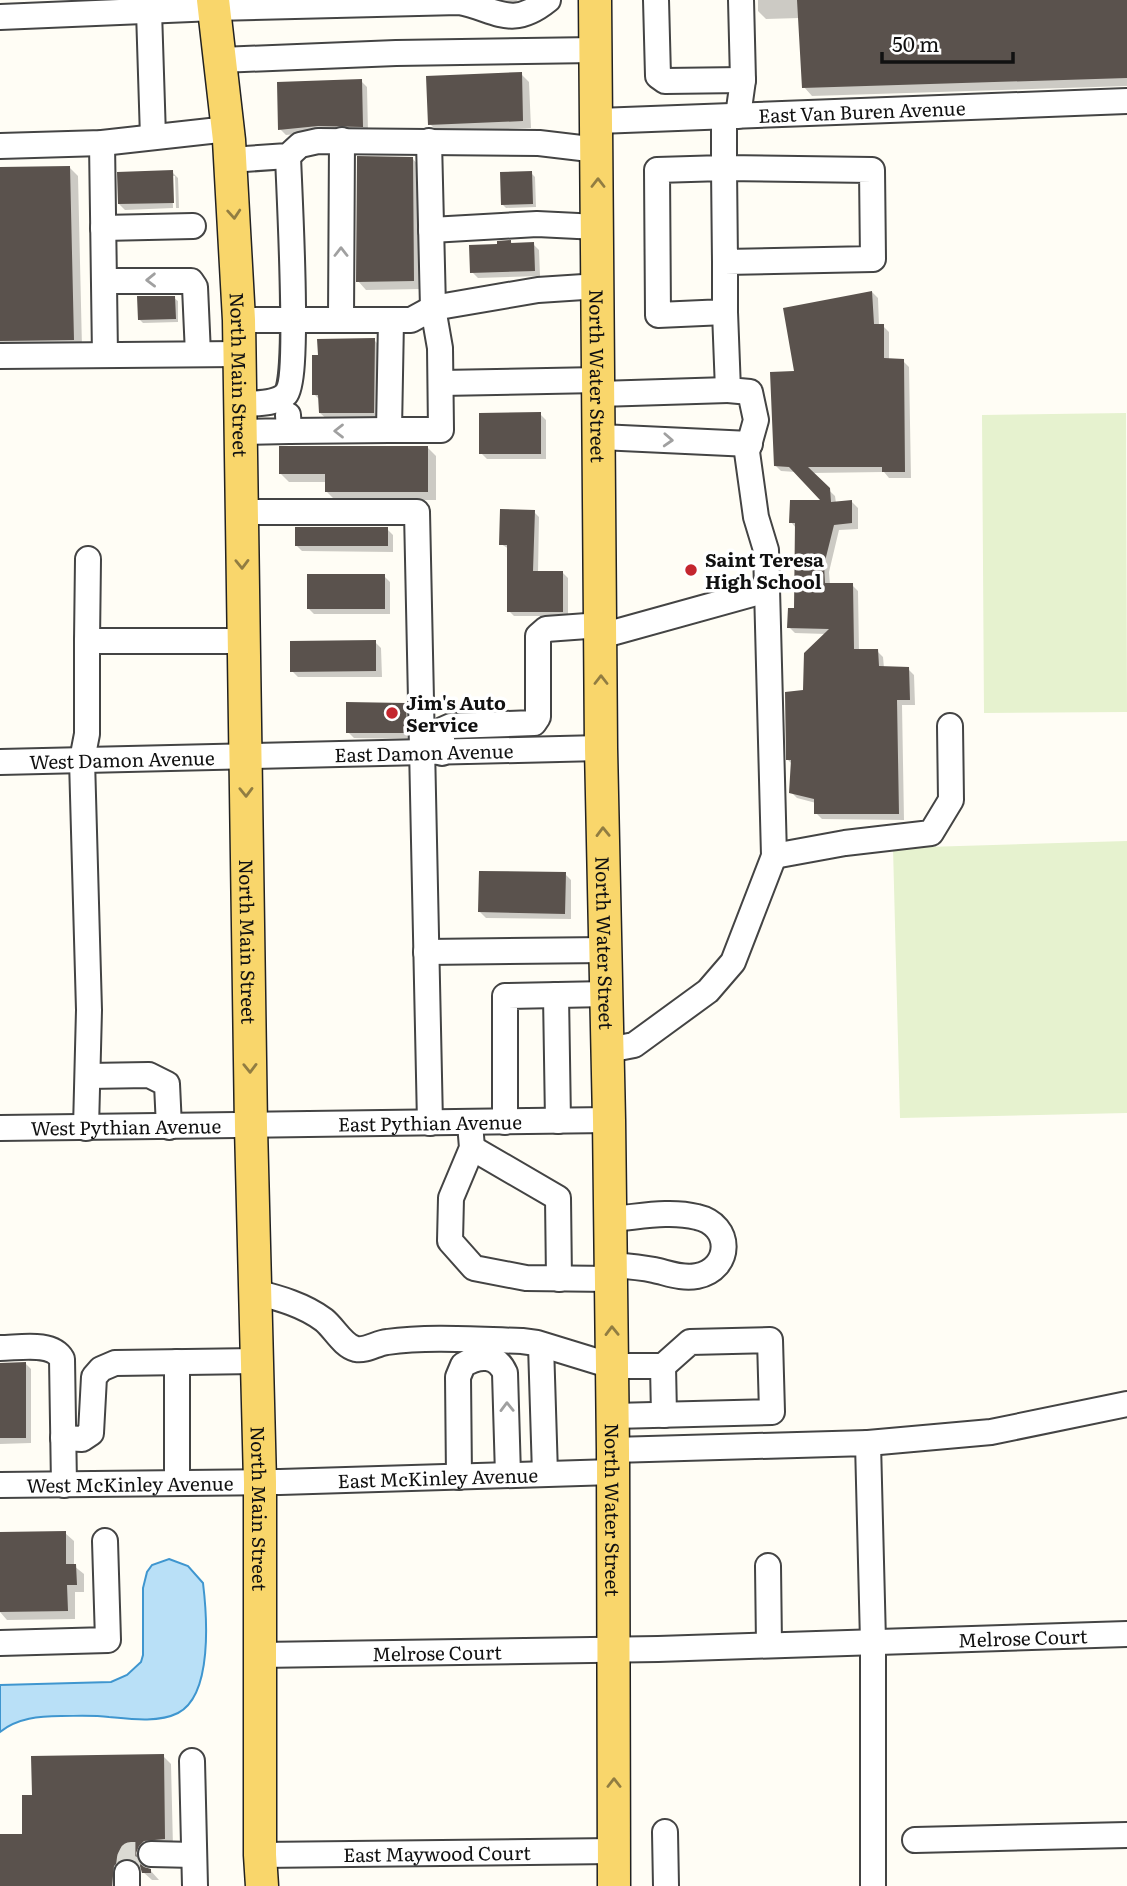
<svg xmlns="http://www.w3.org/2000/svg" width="1127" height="1886" viewBox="0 0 1127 1886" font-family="Literata,serif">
  <rect width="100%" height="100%" fill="#fffdf5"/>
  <path fill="#e6f2cf" d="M1126 413 1127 712 984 713 982 415Z
    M1127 841V1113L900 1118 893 848Z"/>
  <path fill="#b9e0f7" stroke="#3f96cf" stroke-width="2" d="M169 1559 188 1566 203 1583C207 1616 213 1695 178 1713 158 1723 130 1719 109 1717 93 1715 77 1716 61 1716 40 1716 17 1718 0 1732V1685L111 1682 127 1675 141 1662 143 1655V1588L147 1572 152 1565Z"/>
  <path fill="#0003" d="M496 0H518L513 5Z
    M758 0H1127V86L812 96 804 87 800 18 766 19 758 11Z
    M521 74 529 82 531 128 438 132 430 124Z
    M361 81 367 87 368 132 325 131 286 135 280 129Z
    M412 158 420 167 422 289 366 290 358 281Z
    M70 168 78 176 82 348 0 350V169Z
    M172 172 178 178 179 208H176L175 176H172L173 208 125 210 119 204Z
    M531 173 535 177 536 207 506 208 502 204Z
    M511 242 513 245 533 244 539 250 540 276 478 278 472 272Z
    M872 292 878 298 879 326H883L889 332V360L903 361 909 367 911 478H889L884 472 811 473 835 496 836 503 852 502 858 508V529L839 530 829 572 830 585H852L858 591 859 651H877L883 657 884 668 908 669 914 675 915 705H902L904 820 822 819 816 813V803L797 798 791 792 792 764 788 760 805 692 826 634 795 633 789 627 796 609V528L791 522 824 502 796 472 781 471 775 465 796 373Z
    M174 298 178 301V322L143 323 139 319Z
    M374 340 382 348V420L329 421 320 413V400L314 394Z
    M540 414 546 420V459H487L481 453Z
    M428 448 436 456V500H335L326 491V482H289L280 473Z
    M534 512 539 517 538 572H562L568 578V616H514L509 611V549L501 544Z
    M387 529 393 535V552L302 551 296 545Z
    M384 576 390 582V614H314L308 608Z
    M375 642 381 648 382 677H298L292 671Z
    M405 705 411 711 412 739 354 738 348 732Z
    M565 874 571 880V919L486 918 480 912Z
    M25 1363 31 1369V1443L0 1444V1365Z
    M65 1533 74 1541V1566L84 1574V1592H75V1619L7 1620 0 1612V1534Z
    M163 1756 171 1764 173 1847 144 1862 145 1869 150 1870 159 1880H152L143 1872 142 1867 136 1866 120 1886H0V1836H24L33 1797Z"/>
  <path fill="#5a524d" d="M797 0H1127V78L802 88Z
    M522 72 523 121 428 125 426 76Z
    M362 79 363 127 318 126 278 130 277 82Z
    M357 156 413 157 414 281 356 282Z
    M70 166 74 340 0 341V167Z
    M173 170 174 203 118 204 117 172Z
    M532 171 533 204 501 205 500 172Z
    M511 240V243L534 242 535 271 470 273 469 245 497 244V241Z
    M872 291 874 324H884V358L904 359 905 472H882V467H808L830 488 831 502 852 500V523L834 525 824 565 825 583H853L854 649H878L879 666 909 667 910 700H897L899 814H814V799L789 793 791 760H786L785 692 803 690 804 653 829 629 787 628 788 608H794L795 523H789L790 500H820L789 467 774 466 770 372 794 371 783 308Z
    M137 296H175L176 319 138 320Z
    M375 338 374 413H319L318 395H312V355H318L317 339Z
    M541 412V454H479V413Z
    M279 446H428V492H325V474H279Z
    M500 509 535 510 533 571H563V612H507V545H499Z
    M295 527H388V546H295Z
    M307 574H385V609H307Z
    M376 640V671L290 672V641Z
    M346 702 406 703 407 733H346Z
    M479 871 566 872 565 914 478 912Z
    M26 1362V1438H0V1363Z
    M66 1531V1564H76L77 1585H67L68 1611 0 1612V1532Z
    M164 1754 165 1839 144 1841 139 1846 136 1853 138 1862 144 1867 151 1869V1873H142L140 1866 135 1861 126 1858 119 1861 114 1866 112 1886H0V1834H22V1795H32L31 1756Z"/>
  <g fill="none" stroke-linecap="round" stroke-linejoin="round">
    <path stroke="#dbdad3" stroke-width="24" stroke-dasharray="24 12" stroke-linecap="butt" d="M127 1873 129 1858 131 1854H151"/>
    <defs>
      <g id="minor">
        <path d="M656 0 658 76 665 81 743 80"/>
        <path d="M149 11 153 137"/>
        <path d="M0 17 215 8 459 2C496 9 511 30 548 0"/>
        <path d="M220 60 396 53 595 50"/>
        <path d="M738 116 743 80 741 0"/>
        <path d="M724 117V168L872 170 873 259 725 262V312L658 315 657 170 724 168 725 262"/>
        <path id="s1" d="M598 121 1127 101"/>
        <path d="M102 143 105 355"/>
        <path d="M0 146 102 143 228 129"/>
        <path d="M230 160 288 156 300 145 318 141 539 143 598 150"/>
        <path d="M103 228 193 226"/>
        <path d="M431 230 537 224 598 227"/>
        <path d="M104 281H191L195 287 198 354"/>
        <path d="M239 320H411L433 308 538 290 599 286"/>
        <path d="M341 320 342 140"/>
        <path d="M391 320 389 430H441L440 348 433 308 429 141"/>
        <path d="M0 356 239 354"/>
        <path d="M441 383 599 380"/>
        <path d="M599 394 728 390"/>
        <path d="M240 404C254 403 276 405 286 394 300 378 289 189 288 156"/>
        <path d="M289 431 389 430"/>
        <path d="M241 432 289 431 288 415"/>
        <path d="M600 437 750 444"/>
        <path d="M242 512H417L430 1123"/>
        <path d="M601 636 767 590"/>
        <path d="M87 641 88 559"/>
        <path d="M442 753V730L451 726 534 723 538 717V636L546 629 601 625"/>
        <path id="s2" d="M0 762 601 748"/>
        <path d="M774 856 845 843 931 833 951 800 950 726"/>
        <path d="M426 952 606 950"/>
        <path d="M556 995 558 1121"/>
        <path d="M608 1050 634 1045 708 991 733 962 774 856 766 550 756 517 747 452 756 420 750 392 728 390 725 312"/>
        <path d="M88 1076 149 1075 167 1084 169 1127"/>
        <path d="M505 1122V996L607 994"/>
        <path d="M470 1123 472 1148 451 1198 450 1241 474 1268 526 1278 611 1279"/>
        <path id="s3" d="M0 1128 609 1120"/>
        <path d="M86 1128 89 1010 82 760 87 734V641H244"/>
        <path d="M472 1148 558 1198 559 1279"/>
        <path d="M611 1219C639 1217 669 1210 697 1217 733 1225 732 1269 697 1276 682 1279 668 1273 654 1270 640 1267 625 1266 611 1265"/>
        <path d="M255 1292C279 1298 304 1305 324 1320 334 1328 343 1346 356 1349 366 1351 377 1343 387 1342 430 1336 479 1340 522 1341L537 1343 612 1366H663L690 1342 770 1340 772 1412 613 1416"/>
        <path d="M541 1345 545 1474"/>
        <path d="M0 1348C19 1348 52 1341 62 1359L64 1485"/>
        <path d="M177 1362V1483"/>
        <path d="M663 1366 664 1415"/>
        <path d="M63 1438 82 1439 91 1433 94 1377 101 1369 115 1363 257 1361"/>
        <path d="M868 1443 991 1432 1127 1404"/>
        <path d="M613 1450 868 1443 873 1641V1886"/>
        <path d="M459 1477 458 1377 463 1365C479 1355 497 1354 505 1373L508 1475"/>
        <path id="s4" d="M0 1485 280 1482 613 1472"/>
        <path d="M768 1566 769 1645"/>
        <path d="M0 1643 108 1640 105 1541"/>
        <path id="s5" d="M260 1655 658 1649 1127 1634"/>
        <path d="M192 1761 195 1886"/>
        <path d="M665 1832 666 1886"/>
        <path d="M915 1840 1127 1835"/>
        <path d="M151 1854 194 1855"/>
        <path id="s6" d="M260 1855 613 1851"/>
        <path d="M127 1873V1886"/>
      </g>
      <g id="major">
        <path id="s7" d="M213 0 229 140 239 320 251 1127 260 1482V1855L262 1886"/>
        <path id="s8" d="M595 0 601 748 609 1120 613 1450 614 1886"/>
      </g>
    </defs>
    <use href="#minor" stroke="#444" stroke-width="28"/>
    <use href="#major" stroke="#222" stroke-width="35"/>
    <use href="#minor" stroke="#fff" stroke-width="24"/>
    <use href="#major" stroke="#f9d66b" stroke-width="32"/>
  </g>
  <defs><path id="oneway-chevron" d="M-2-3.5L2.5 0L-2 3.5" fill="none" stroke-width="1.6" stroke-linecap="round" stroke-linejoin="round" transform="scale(1.75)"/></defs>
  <g stroke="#917d42">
    <use href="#oneway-chevron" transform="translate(598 183) rotate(-90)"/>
    <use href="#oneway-chevron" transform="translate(234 214) rotate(86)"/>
    <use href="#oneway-chevron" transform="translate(242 564) rotate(89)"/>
    <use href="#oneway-chevron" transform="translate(601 680) rotate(-90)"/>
    <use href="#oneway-chevron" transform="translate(246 792) rotate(89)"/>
    <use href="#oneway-chevron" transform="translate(603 832) rotate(-91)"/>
    <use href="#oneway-chevron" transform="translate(250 1068) rotate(89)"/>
    <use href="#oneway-chevron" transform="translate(612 1331) rotate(-91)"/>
    <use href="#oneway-chevron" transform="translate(614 1783) rotate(-90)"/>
  </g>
  <g stroke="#a0a0a0">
    <use href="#oneway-chevron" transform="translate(341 252) rotate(-90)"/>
    <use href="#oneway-chevron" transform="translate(151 280) rotate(179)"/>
    <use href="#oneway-chevron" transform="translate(339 431) rotate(180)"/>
    <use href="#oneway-chevron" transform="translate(668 440) rotate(3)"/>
    <use href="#oneway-chevron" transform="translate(507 1407) rotate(-91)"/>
  </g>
  <g fill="#c4262e" stroke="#fff" stroke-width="2.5">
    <circle cx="691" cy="570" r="7"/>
    <circle cx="392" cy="713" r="7"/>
  </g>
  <g text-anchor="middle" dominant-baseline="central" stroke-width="7" stroke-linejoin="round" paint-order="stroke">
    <g font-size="19" fill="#111" stroke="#fff">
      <text stroke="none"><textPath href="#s1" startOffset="264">East Van Buren Avenue</textPath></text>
      <text stroke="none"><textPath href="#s7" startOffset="376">North Main Street</textPath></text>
      <text stroke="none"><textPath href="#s8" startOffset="376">North Water Street</textPath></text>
      <text stroke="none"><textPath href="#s2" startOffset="424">East Damon Avenue</textPath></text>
      <text stroke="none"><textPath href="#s2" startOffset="122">West Damon Avenue</textPath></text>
      <text stroke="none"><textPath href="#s7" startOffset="943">North Main Street</textPath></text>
      <text stroke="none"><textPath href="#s8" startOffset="943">North Water Street</textPath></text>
      <text stroke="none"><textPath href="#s3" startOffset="430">East Pythian Avenue</textPath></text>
      <text stroke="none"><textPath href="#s3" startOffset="126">West Pythian Avenue</textPath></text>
      <text stroke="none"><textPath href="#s4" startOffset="438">East McKinley Avenue</textPath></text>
      <text stroke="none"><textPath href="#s4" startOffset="130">West McKinley Avenue</textPath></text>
      <text stroke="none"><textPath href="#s7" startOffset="1510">North Main Street</textPath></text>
      <text stroke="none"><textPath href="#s8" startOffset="1510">North Water Street</textPath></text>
      <text stroke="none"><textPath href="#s5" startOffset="763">Melrose Court</textPath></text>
      <text stroke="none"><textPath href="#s5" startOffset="177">Melrose Court</textPath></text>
      <text stroke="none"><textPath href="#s6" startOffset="177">East Maywood Court</textPath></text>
    </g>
    <g font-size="19" font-weight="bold" fill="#111" stroke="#fff" text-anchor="start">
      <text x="705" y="559">Saint Teresa<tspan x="705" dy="22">High School</tspan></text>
      <text x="406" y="702">Jim's Auto<tspan x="406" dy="22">Service</tspan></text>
    </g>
  </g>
  <path d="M882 52v10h131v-10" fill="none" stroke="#111111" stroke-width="3.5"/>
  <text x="892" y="52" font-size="21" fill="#111111" stroke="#ffffff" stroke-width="5" paint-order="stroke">50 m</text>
</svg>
